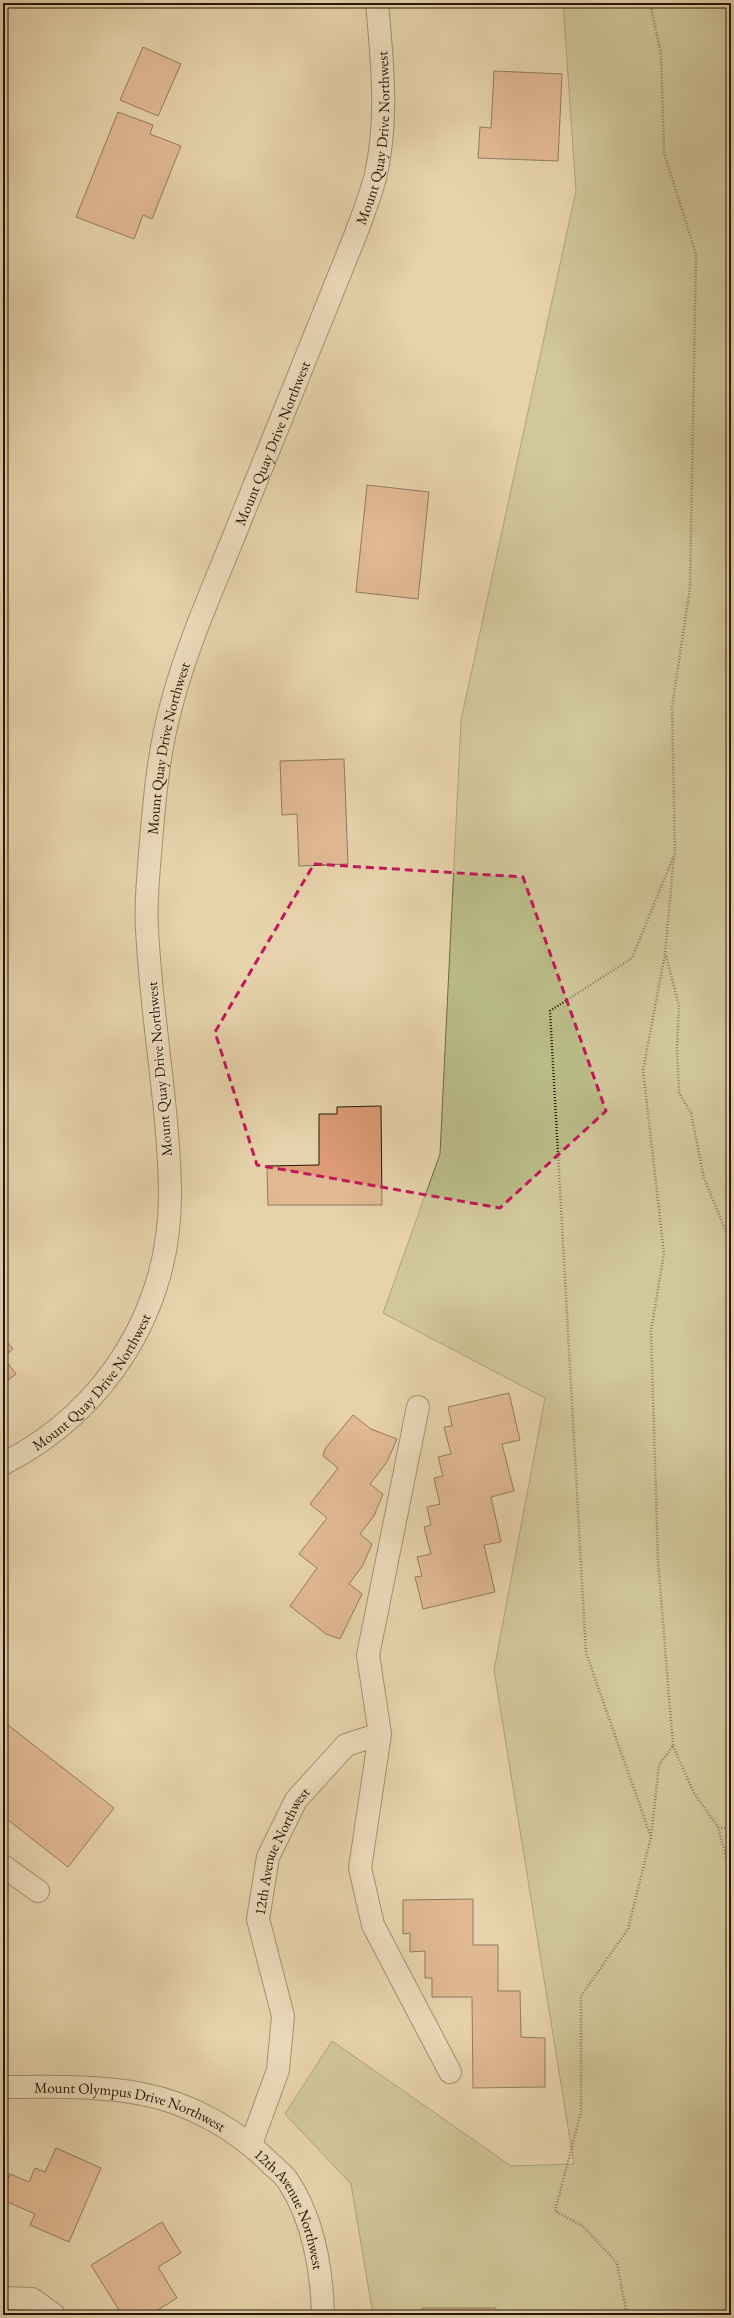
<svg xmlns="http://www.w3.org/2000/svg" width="734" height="2318" viewBox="0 0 734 2318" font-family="'EB Garamond',serif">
  <rect width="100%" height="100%" fill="#e6d2ac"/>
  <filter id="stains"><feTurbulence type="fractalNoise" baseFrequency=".005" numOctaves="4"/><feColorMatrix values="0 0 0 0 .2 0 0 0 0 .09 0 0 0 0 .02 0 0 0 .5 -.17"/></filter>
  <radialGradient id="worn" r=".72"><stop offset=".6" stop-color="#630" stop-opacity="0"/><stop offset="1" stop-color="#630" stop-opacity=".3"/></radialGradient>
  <path fill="#b9bb87" stroke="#6f6846" d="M563 3H731V2315H373L351 2184 285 2114 332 2041 511 2166 574 2164 494 1670 545 1398 383 1313 440 1154 461 720 576 191Z"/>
  <path fill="#dc9b75" stroke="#251606" d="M143 47 181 64 158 116 120 100Z
    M494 71 562 74 558 161 478 158 480 127 491 128Z
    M118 112 153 125 150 134 181 146 152 219 143 215 134 239 76 217Z
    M367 485 429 492 418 599 356 592Z
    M344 759 348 864 299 866 297 814 282 815 280 761Z
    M381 1106 382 1205H268L267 1166 319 1165V1114H337V1107Z
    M3 1337 13 1349 3 1357Z
    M3 1357 16 1374 3 1384Z
    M509 1393 520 1440 502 1444 514 1491 491 1497 501 1542 484 1545 495 1592 423 1609 415 1577 422 1576 417 1557 431 1554 424 1527 431 1525 427 1507 440 1504 434 1478 443 1476 438 1457 451 1454 444 1427 452 1426 448 1407Z
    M353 1415 371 1429 397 1439 387 1462 370 1484 383 1494 374 1516 360 1534 372 1544 363 1565 349 1584 362 1594 340 1639 326 1634 290 1606 317 1568 299 1554 327 1518 310 1504 338 1468 323 1456 325 1449Z
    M3 1721 114 1808 68 1867 3 1816Z
    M473 1899V1945H498V1991H520L521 2037 545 2038V2087L473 2088 472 1997H432V1978H425V1951L410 1952V1933L403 1934V1900Z
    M56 2148 101 2168 69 2242 30 2225 35 2214 3 2200V2190L10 2174 29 2182 35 2168 45 2172Z
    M162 2222 181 2253 158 2267 177 2298 150 2315H122L91 2265Z
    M422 2308H496L495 2315H422Z"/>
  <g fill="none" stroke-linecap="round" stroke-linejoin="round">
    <defs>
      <g id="minor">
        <path d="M418 1407 368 1655 380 1734 360 1868 373 1925 450 2072"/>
        <path id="s1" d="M3 1464C108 1410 172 1307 170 1188 168 1101 151 1015 147 928 145 900 149 870 151 841 155 795 159 748 172 703 188 642 217 579 240 521 279 426 317 331 355 236 362 217 370 197 375 178 389 121 382 60 377 3"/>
        <path d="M3 1866 38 1891"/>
        <path id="s2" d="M3 2087C49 2087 97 2085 142 2094 191 2103 237 2130 271 2164 277 2169 284 2175 288 2181 313 2219 322 2270 323 2315"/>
        <path id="s3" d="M251 2144 278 2070 283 2016 258 1919 268 1857 296 1800 346 1745 380 1734"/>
        <path d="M3 2298 32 2299 54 2315"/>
      </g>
    </defs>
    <use href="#minor" stroke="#554530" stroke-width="24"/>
    <path stroke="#251606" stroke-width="2.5" stroke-dasharray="1 2" stroke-linecap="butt" d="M666 956 679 1006 677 1048 679 1093 691 1113 704 1178 731 1244
      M673 1746 694 1793 718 1827 731 1875
      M718 1827 731 1830
      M651 1836 659 1765 673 1746 658 1561 651 1331 664 1253 643 1070 665 954 674 857
      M627 2315 617 2263 583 2226 555 2211 581 2112V1996L628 1929 651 1837 586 1653 550 1011 632 958 675 853 672 707 690 588 696 254 664 153 661 54 650 3"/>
    <use href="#minor" stroke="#efe2c9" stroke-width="22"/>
  </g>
  <path d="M0 0H734V2318H0ZM314 864 523 877 606 1111 500 1208 257 1165 215 1032Z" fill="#e6d2ac" fill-opacity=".55" fill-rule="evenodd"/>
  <path fill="none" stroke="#c2185b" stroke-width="3" stroke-dasharray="8 5" stroke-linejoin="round" d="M314 864 523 877 606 1111 500 1208 257 1165 215 1032Z"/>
  <g text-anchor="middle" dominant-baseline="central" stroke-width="3" stroke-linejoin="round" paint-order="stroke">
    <g font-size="15" fill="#251606" stroke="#efe2c9">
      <text stroke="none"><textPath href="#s1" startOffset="1431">Mount Quay Drive Northwest</textPath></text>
      <text stroke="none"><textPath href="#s1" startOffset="1107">Mount Quay Drive Northwest</textPath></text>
      <text stroke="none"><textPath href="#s1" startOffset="783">Mount Quay Drive Northwest</textPath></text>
      <text transform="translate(159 1069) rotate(-95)">Mount Quay Drive Northwest</text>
      <text stroke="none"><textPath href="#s1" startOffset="123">Mount Quay Drive Northwest</textPath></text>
      <text stroke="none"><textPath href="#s3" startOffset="306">12th Avenue Northwest</textPath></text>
      <text stroke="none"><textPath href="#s2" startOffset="130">Mount Olympus Drive Northwest</textPath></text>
      <text stroke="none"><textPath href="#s2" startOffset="338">12th Avenue Northwest</textPath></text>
    </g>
  </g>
  <rect width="734" height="2318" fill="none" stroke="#e6d2ac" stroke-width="16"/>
  <rect x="4" y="4" width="726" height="2310" fill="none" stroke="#251606" stroke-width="2"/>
  <rect x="8" y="8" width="718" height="2302" fill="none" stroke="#251606"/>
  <rect width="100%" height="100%" filter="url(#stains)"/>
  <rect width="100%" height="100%" fill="url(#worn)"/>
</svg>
